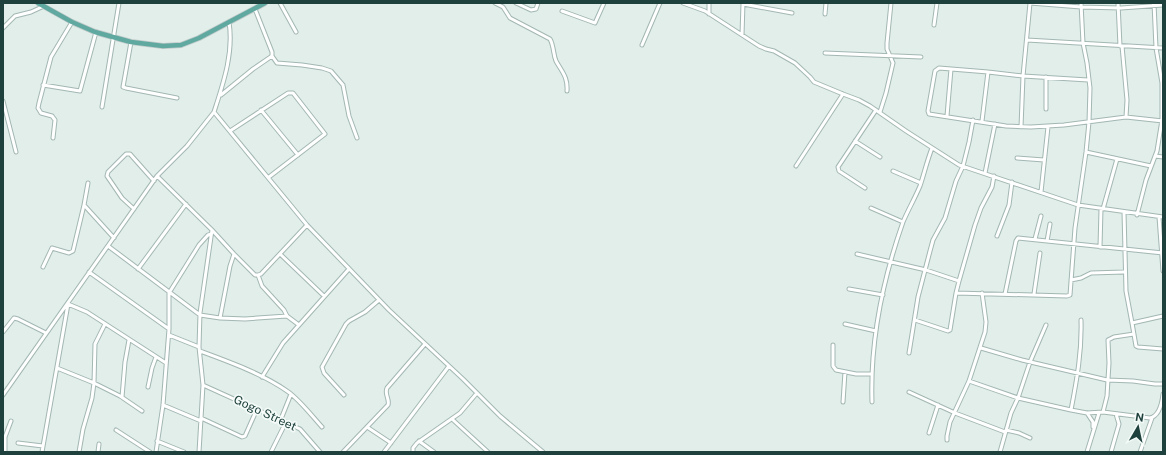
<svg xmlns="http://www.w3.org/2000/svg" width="1166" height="455" viewBox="0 0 1166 455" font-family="'Public Sans',sans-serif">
  <rect width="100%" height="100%" fill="#e1eeea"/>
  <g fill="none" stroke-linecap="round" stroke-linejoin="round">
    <defs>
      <path id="street" d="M280 3 296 32
        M495 3 503 7 510 18 550 39C554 46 553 54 556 61 562 72 568 77 567 91
        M516 3 531 10 536 9 538 3
        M683 3 705 11 759 46 766 49 774 51 795 63 810 77 814 82 843 94 859 100 870 106 906 131 959 165 1078 205 1163 217
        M709 3V14
        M1030 3 1081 7 1121 8 1163 5
        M1118 3 1120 46
        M743 4 792 13
        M562 11 595 23 604 3
        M825 14 826 3
        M229 22C234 53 223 84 214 112L307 225 389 310 463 379 500 416 543 452
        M934 25 937 3
        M3 28 15 16 31 12 44 6
        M742 35 743 3
        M1027 40 1163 48
        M131 42 123 87 126 88 177 98
        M642 45 660 3
        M1122 46 1127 100 1126 117
        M825 53 921 57
        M272 56 277 63 302 65 322 68 331 71 343 85 349 116 357 138
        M1088 80 1023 76 988 72 939 68 935 71 928 111 929 114 1006 126 1031 127 1064 125 1126 117 1163 121
        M43 85 80 91 96 32
        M221 95 253 69 272 56V52L255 9
        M3 101 16 152
        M102 107 119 3
        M1046 109V77
        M261 110 298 155
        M880 112 886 93 893 63 887 49V43L891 3
        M947 116 951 69
        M982 121 988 72
        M1021 127 1023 76 1030 3
        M230 131 288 93H293L325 134 269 177
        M53 138 55 120 52 116 41 113 38 108 39 103 51 57 72 22
        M855 141 880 157
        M1086 152 1151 166
        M1155 156 1163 157
        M1017 158 1044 160
        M796 166 843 94
        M893 171 921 183
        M985 173 995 124
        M157 176 212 230 200 313 199 347 203 385 199 452
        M88 183 84 205 114 238
        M865 188 839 171 838 167 876 110
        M1041 192 1048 127
        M871 208 903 222
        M134 209 122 198 107 176 108 172 126 154H130L154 181
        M1103 209 1117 159
        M1124 212 1126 291 1132 323
        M1137 215 1146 180 1157 151 1162 120V83L1156 48 1154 3
        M1159 217 1163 271
        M212 230 234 254 255 275H258L261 274 307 225
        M997 236 1009 205 1012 182
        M1035 239 1041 216
        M1047 241 1050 224
        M108 246 200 315 220 318 245 319 287 316
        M1100 247 1101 209
        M280 254 324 296
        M857 254 926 270 959 281
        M43 267 52 248 69 253 73 251 84 205
        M138 269 186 204
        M89 272 169 329
        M258 275 262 286 284 310 287 316 299 325
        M1071 280 1081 278 1091 273 1124 272
        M849 289 883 295
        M956 293 1067 296 1070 295 1075 228 1086 152 1089 122 1090 88 1087 63 1083 43 1081 3
        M1005 294 1016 241 1018 238 1163 253
        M1034 294 1040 253
        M1163 316 1132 323 1136 346 1138 347 1163 349
        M220 318 230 266 234 254
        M915 320 948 331 950 330 956 293 959 281 975 225 981 208 992 187 994 176
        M845 324 876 331
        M3 332 14 318 18 319 46 333
        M169 335 199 347
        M833 345V366L836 370 856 374H871
        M981 348 1022 360 1107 380 1133 381 1155 384H1163
        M200 351C227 361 263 374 287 391 299 399 312 416 322 427
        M909 353 918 297 930 251 933 240 945 218 956 181 963 166 969 142 973 120
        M57 368 94 383 120 396 142 411
        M262 377 283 343 349 269
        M969 381 1018 398 1071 410 1087 413 1103 412 1150 418C1159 416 1162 403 1163 394
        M203 385 300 429 320 452
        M148 387 152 368 156 357
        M909 392 955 413 1005 432
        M3 395 157 176 187 146 214 112
        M344 395 324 373 322 367 346 324 349 321 365 312 379 300
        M122 397 125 362 129 340
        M843 402 845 372
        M872 402C870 341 883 279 903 222 908 210 915 198 920 186 924 174 927 161 932 148
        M163 405 201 421
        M1071 410C1077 379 1082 351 1081 320
        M1103 412 1107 396 1109 363 1108 340 1114 337 1134 334
        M1087 413 1093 422V427
        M201 418 242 437 245 436 257 409
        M281 419 291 394
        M452 419 488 452
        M367 427 391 443
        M116 430 150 452
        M1006 430 1019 433 1030 438
        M929 433 938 405
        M947 440V436L950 422 969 381 985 332 986 322 982 293
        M157 441 184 452
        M419 441 434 452
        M18 443 43 446
        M5 452V437L11 421
        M42 452 68 304 87 312 166 363
        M79 452 83 429 92 398 94 383 95 344 105 324
        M98 452 99 444
        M156 452 163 405 169 329V293L199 245 208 235 211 234
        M271 452 286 422
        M343 452 388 405C390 399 384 394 387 388L425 344
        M384 452 449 366
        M413 452V448L417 443 460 413 477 393
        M1000 452 1011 413 1018 398 1030 362 1046 325
        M1087 452 1099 413
        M1111 452 1119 424 1116 414
        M1140 452 1152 418"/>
      <path id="primary" d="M38 3 72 22 95 32 131 42 163 46 181 45 199 38 265 3"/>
    </defs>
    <use href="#street" stroke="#a3b7b3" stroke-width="5"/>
    <use href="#primary" stroke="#c0cac9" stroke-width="6"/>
    <use href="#street" stroke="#fff" stroke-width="3"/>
    <use href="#primary" stroke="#60a9a1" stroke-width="4.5"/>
  </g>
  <g text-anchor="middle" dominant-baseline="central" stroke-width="3.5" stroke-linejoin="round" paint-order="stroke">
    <g font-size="12" fill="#1f413d" stroke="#f3faf7">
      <text transform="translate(265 413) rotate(25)">Gogo Street</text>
    </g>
  </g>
  <rect width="1166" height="455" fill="none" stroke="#1f413d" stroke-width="8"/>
  <g transform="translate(1138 427) rotate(9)" stroke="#f3faf7" stroke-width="3" paint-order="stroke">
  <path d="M0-3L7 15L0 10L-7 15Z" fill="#1f413d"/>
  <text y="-6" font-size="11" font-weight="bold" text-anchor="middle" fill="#1f413d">N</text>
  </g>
</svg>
